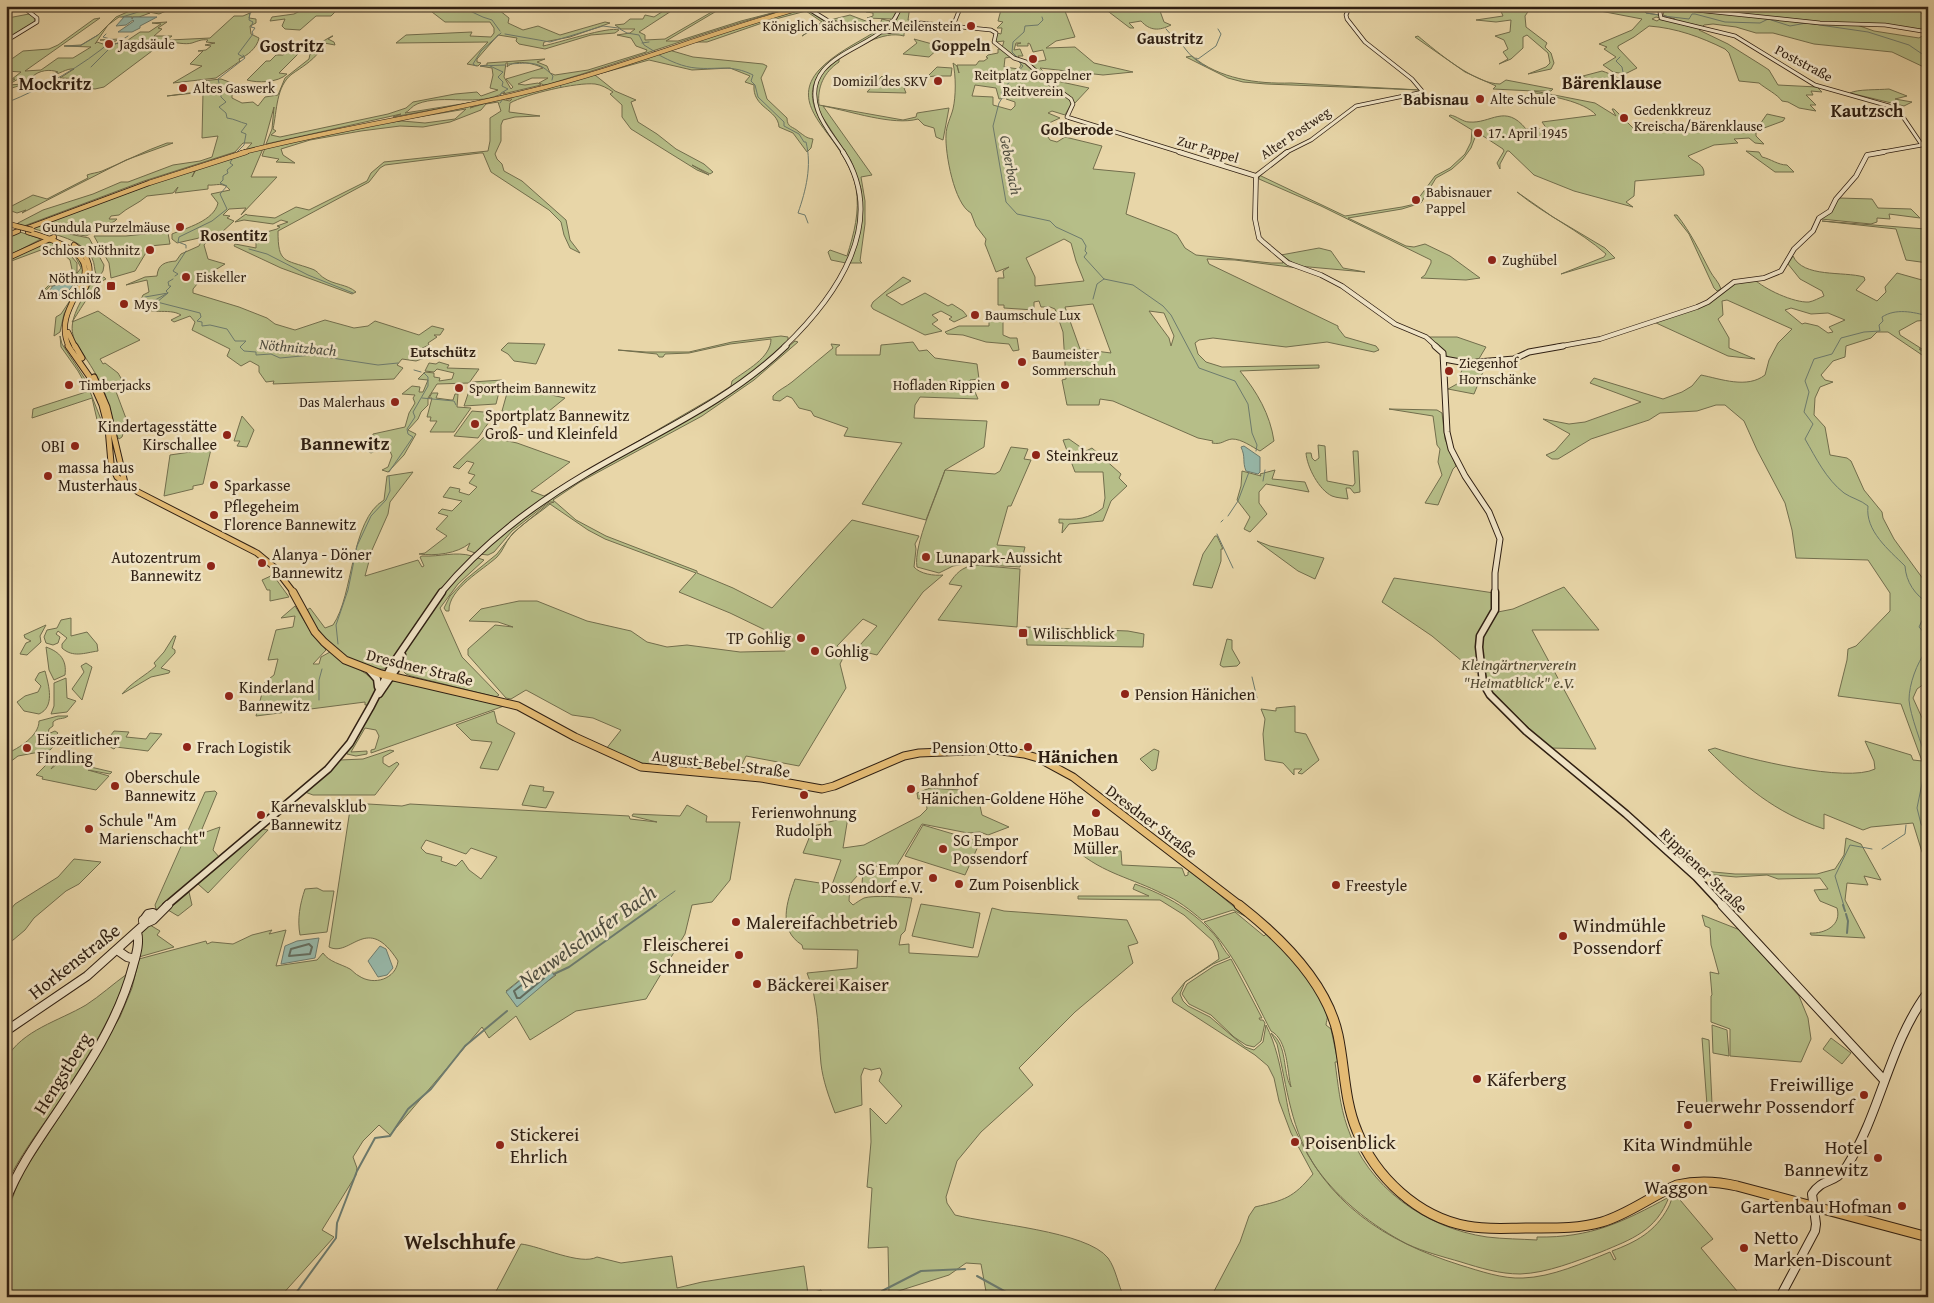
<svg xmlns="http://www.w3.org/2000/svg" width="1934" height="1303" viewBox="0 0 1934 1303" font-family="'Gentium Book Plus',serif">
  <rect width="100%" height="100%" fill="#e8d6a8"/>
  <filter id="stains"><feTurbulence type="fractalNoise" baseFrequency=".004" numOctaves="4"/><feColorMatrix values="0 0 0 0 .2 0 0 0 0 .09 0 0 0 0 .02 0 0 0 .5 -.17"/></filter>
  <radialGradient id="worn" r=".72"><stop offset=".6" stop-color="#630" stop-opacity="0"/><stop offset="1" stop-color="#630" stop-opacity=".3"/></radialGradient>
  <path fill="#b6be88" stroke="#726e4d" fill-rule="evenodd" d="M141 6H143L138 10 148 6 164 8V6H170L163 10 166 11 159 14 144 11 150 13 139 17H119L108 25 95 44 97 42 103 44 112 40H100L119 39 112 43 122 44 140 32H149L161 24 152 23 167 22 158 28 162 29 154 36H172L104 87 95 89 74 86 85 79 60 78 74 69C66 68 59 75 51 75L58 72C50 69 39 70 32 77L36 78 31 81 18 79 8 85 24 84 12 88 6 87V84L15 79H12L21 72 6 71V63L23 51 49 49 58 45 94 19 100 18 25 71 41 70 58 58H73L91 47 64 46 81 45 98 35 116 17Z
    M310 6H341L331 16H316L300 30 285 29 282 26 285 19 270 21 272 17 294 14Z
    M439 6H494L509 18 508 23 523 30 538 26 560 35 605 22 610 23 570 37 544 42 543 46C558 43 609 26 619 30L615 33 591 35 545 49 519 44 516 41 517 38 498 35 477 59V62L481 63 478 66 467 64 488 42 396 43 406 35 472 32 470 36 491 37 494 33V28L490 22H445L432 12 442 9Z
    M671 6H679L639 32 645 35V40L665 39 722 6H725L666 41H678L741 21 799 6C713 28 635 59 549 84L544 85 539 83 548 78H532L518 84 525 85 538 83 541 85 503 94 505 92C478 108 445 93 417 104 412 106 409 111 405 113L474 102 393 117 401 114 266 144 272 129 274 107 262 151 251 177H277L241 215 246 208 229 209 223 215 230 216 227 218 234 221 221 233 177 243 172 239V234C186 228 214 221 218 203L211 194 230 190C223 181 216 186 208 185V189L175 193 178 187 173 193 147 196C138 204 128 207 119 215L111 216 109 219H117L115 221 86 236 44 229 89 238 104 265 103 271 101 274H96C94 269 95 264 92 258 80 236 47 234 32 228L196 168 192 177 197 168 241 155 252 143H243L235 152 144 181 24 226 19 225 18 223 43 210 93 194 121 182H128L173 165 200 161 212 157 218 136 202 138 203 92 167 96 204 91 207 87H199L202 81 221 79 232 83V98L242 103 253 102 258 106 265 97 278 95 285 78 309 59 310 54 314 53 308 50 332 36H333L328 39 334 42 335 45 324 43 313 49 319 52C311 62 302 67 292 74 276 86 277 111 273 129L276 131 271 135 280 137 388 114 406 108 413 102 455 94 477 92 481 96 498 90 490 88 493 75 492 68 480 66 487 65V63L545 59 537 62 547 66 550 73 555 75 588 70 646 52 647 50 636 46 631 38 617 35 630 33 635 29H621L615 25 624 24 630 19H643L645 15 654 17ZM506 63H508L507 67C515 59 533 63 543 68L506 79 513 87 511 89 504 77Z
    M865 6H898C898 15 890 26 881 29L830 20 850 15 879 26 882 19 890 21 891 19 867 18 873 16V13L866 12Z
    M901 6H910L908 20 940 25 953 24C943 28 929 22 917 23 906 24 899 32 887 30L897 19Z
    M1002 6H1028L1032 10H1052L1049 6H1063L1075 37 1056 41 1046 48 1075 47 1094 63 1133 72 1103 75 1040 68 1052 80 1089 88 1074 104 1072 98 1028 63 1046 60 1043 50 1033 52 1030 44 1028 43V46H1017V44L1021 43H1016L1014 50 1020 49 1023 56H1018L1019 58H1017L1002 48 1004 41 995 42 997 33 1001 34 1002 28H997L1003 22 998 21Z
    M1101 6H1145L1160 11 1164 22 1171 25C1159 31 1150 31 1141 21L1129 23 1134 28H1130Z
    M1495 6H1532L1525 16 1526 27 1547 43 1545 47 1551 53 1554 63 1551 69 1528 74 1546 67 1550 63 1548 53 1527 35 1523 37V48L1511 59 1499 64 1508 59 1503 52 1508 49 1504 40 1495 36 1510 32 1511 20 1496 22 1476 20 1503 16 1500 9Z
    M1574 6H1641L1646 13 1660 15V18L1656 17 1652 19 1657 21 1661 18 1672 21 1675 19 1663 15 1664 11 1661 9 1663 8 1761 16 1671 6H1928V12L1921 13 1928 16V69L1892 52 1814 44 1773 33H1756L1736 27 1713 24 1704 25 1699 30 1728 44 1763 66 1769 70 1778 85 1817 87 1822 92 1811 91 1813 95H1806L1816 105H1810L1816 111 1799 108 1788 102 1782 101C1777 94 1766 89 1759 83L1739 81 1729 53 1725 49C1701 37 1676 28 1649 26L1634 37 1618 46V48L1637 68 1625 74 1613 72 1603 65 1616 57 1604 49 1607 47 1599 44 1632 30 1642 19ZM1857 25 1898 26 1927 33 1919 38 1874 31Z
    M804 8 824 21 823 23 878 32C860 46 837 52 822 70 793 105 837 136 851 167 864 198 860 233 846 263L831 260 828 252 830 250 847 256C854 233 860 212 856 188 854 176 848 164 841 153 826 127 791 101 819 70 834 54 855 44 873 33L823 23 802 36 822 22 806 11 768 21 707 42H692L669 50 693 57 763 64 767 66 761 78 767 99 787 118C787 128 793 126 799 132 805 136 806 138 813 139L811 148 807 152 793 133 779 127C778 109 752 108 754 85L745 82 750 76 730 68 692 70 649 60 595 75 615 91 636 100 631 102 638 122 657 134 676 149 704 164 713 172 710 174 692 165 709 175 697 170 631 129 622 117V105L610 94 613 92C607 88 602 85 595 84 577 82 526 94 510 103L509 112 540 116 515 117 503 120 501 125V141L495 154 497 159 502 164 504 171 522 181 566 220 570 240 580 253 570 248 564 235 561 222 549 210 491 172 483 153H480L385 165 380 168 369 182 278 231C278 264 284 259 312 269 318 271 319 275 324 278 334 285 347 284 356 292L352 294 281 268 234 246 235 244 256 248V235L277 229 280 227 277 226 288 222 281 220 273 224 244 220 235 222 246 214 247 215 275 218 296 207 309 210 367 181 371 173 384 162 488 151 490 141V118L501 111 498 102 486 104 481 110 450 122 423 127 400 126 361 131 310 140 281 149 283 155 295 163 276 162 279 159 262 156 265 148 380 123 402 121 425 123 455 119 466 109 394 121 478 104 470 108 500 99 510 101 512 99H506L607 70 737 26Z
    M6 12 8 18 29 14 34 17 35 23 6 39Z
    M250 13 249 18 256 19V23L250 26 251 34 259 38C257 48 247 56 239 59L240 61 216 78 173 83 202 66 190 64 203 51H198L206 50 211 46 205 45 215 43 206 42 208 40C202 39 198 41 192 43 185 45 175 42 167 42L170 40 210 38 234 16H243Z
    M918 25H925L904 33V36C883 30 856 48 839 58V62C824 72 817 87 819 105L903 120 916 117 917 113 949 108 943 140 936 137 934 128 924 125 918 119C893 126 850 111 823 106L872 175 861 177 865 201V224L860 261 862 263H850L861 225V189L851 161 818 110 815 90 821 75 832 62 882 33H899Z
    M1418 36C1437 52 1475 84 1500 84L1506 80 1553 89 1551 91H1534L1595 103 1616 116 1612 109H1614L1633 128 1746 131 1758 127 1767 114 1785 118 1783 121 1756 131V136L1764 144 1755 143 1749 138 1734 139 1738 143 1714 145 1688 156C1694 163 1705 163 1704 175L1635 181 1634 196 1626 202 1633 207 1574 191 1534 175 1509 151H1507L1500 164V169L1497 163 1504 151 1503 149 1480 134 1476 135 1471 148 1463 159 1452 169 1436 178 1421 203 1402 209 1348 218 1406 246 1414 247 1425 244 1450 256 1480 278 1466 280 1421 278 1425 275 1431 263V260L1321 206 1259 179V175L1345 216 1402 207 1415 204 1412 200 1418 199 1435 176 1450 168 1465 154 1471 142 1472 130 1449 116 1450 115C1457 116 1463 122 1469 122 1491 124 1505 103 1526 129H1547L1542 122 1596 115C1584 101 1549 96 1531 92L1533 91 1493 89 1496 86 1465 72 1415 37Z
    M914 39 936 45 939 48 929 57 903 54 917 43Z
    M998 49H1002L1011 57 1005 58 1004 67 1019 69 1021 65 1020 61 1024 62 1052 88 1068 97 1072 102 1065 115 1052 111 1048 113 1060 118 1049 123 1040 132 1048 137 1050 140 1057 142 1065 137 1102 146 1093 169 1135 173 1126 214 1170 231 1177 235 1185 248 1196 255 1271 263H1283L1282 260 1298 268 1235 260 1207 259 1209 264 1338 326V328L1345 337 1376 346 1379 350 1374 352 1327 342 1286 347 1213 338 1199 340 1195 343 1198 354 1206 362 1222 367 1319 365V368L1240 371C1257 392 1270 414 1274 441L1260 451C1252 447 1242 439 1232 439 1224 440 1222 445 1212 443L1213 441 1198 438 1113 401 1100 399 1099 405H1067L1062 380 1066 379 1063 332 1055 309 1050 307H1041L1039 301 1034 302V310L1004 308V305H998V278H1004L1003 271 1009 267 996 272 985 244 986 239 976 226 971 213C954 204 945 153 946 135 946 126 951 117 953 109 956 96 956 76 953 63L957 66 959 73 957 65H976L979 61H984L988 58 986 57 988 55 998 53ZM975 85 996 88 999 99 1005 98 1009 95 1006 99 1015 102V106L1011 110 993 105V97L972 96ZM1064 239 1071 243 1076 261 1084 281 1035 286V277L1026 258ZM1093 304 1111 353 1080 349 1065 307ZM1149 311 1164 313 1174 336 1171 346 1169 338Z
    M287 52 298 54 279 73 287 74C278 83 257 83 247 80L266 61H270L276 55H283Z
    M1192 56C1219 79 1257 84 1291 83L1420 90 1266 84 1243 82 1228 78 1186 57Z
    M937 67 952 68 951 76H935L927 77 924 80 926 81 919 85 904 88 906 93 867 92 882 76 888 85 927 77Z
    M1602 71C1611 74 1624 80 1633 87L1599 85 1583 76Z
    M1889 89 1907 96 1895 99 1912 102 1904 106 1850 93C1857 89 1879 90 1889 89Z
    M167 143H173L126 160 22 213 26 210 17 213 6 209 33 195 47 199 88 178 87 175C92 173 97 173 102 171 124 162 144 151 167 143Z
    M1746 151 1759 152 1762 157C1771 159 1778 165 1787 165L1794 172H1775Z
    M1517 192 1553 217 1605 248 1615 258 1561 274 1604 257 1606 254C1579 230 1545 215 1517 192Z
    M1839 198 1872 199 1878 208 1911 209 1920 218 1889 214 1890 219 1877 218V222L1871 224 1821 219Z
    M1674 215H1677C1691 233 1700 252 1710 271 1713 277 1719 282 1721 289L1717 291 1714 288 1689 234Z
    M1822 221 1925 229 1928 231V263L1906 260 1896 229Z
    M20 232 41 239 6 257V237Z
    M164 232 168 233 170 244 150 246 135 271 111 278 109 263 94 236H126Z
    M217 235 221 236 208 240 204 245 208 259 225 264 202 278 193 289V293L239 307 267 318 275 324 295 330 325 320 354 328 368 326 375 321 419 335 432 326 444 329 440 335H434L437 337 428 343 429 345 416 351 430 356 416 361 402 359 397 365 403 368 394 379 273 384 274 381 266 382 259 372V366L250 361 241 366 227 356 230 349 192 330 195 322 190 316 174 322 171 320 181 315C168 307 149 317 139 304L143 295 149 292 147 280 126 285 145 277 157 276C158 264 165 262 176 261L181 254 199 246 203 238Z
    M50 242C67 242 83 258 83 275L74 277 81 268 75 256 58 245 49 247 6 263V259Z
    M1319 248 1331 251 1343 268 1365 272 1298 266 1281 255Z
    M66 250 77 263V272L69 279 50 286 41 296 36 298 51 283 73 274 70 260 63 254Z
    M1793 256C1803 278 1843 271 1864 277L1865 280 1856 290 1877 301 1886 292 1885 287 1897 273 1922 280 1928 270V320L1917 321 1899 331 1900 335 1922 349H1919L1928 355V359L1888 332H1877L1871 338 1846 346 1845 357 1833 361 1821 375 1825 380 1833 382 1820 387 1815 398 1814 415 1825 427 1830 455 1847 458 1851 461 1864 490 1882 512 1883 518 1894 539 1926 583H1928V681L1917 689 1913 698 1928 731V861L1922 852 1913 823 1871 827 1863 830 1824 814V829C1774 812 1744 786 1708 750L1715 748C1746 759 1847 783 1875 769L1874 761 1865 741 1911 755 1913 760 1922 761 1901 704 1838 696 1847 660 1848 649 1856 646 1890 611V593L1868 560 1796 558 1792 530 1785 503 1757 450 1744 421 1725 405H1716L1697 411 1660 413 1649 420 1591 439 1558 459H1552L1546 455 1555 451 1570 434 1543 419 1569 424 1585 422 1641 402 1590 383 1594 378 1663 399 1682 392 1692 386 1701 375C1721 379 1747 389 1765 375L1769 360 1778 343 1792 329 1727 300 1722 301 1723 315 1718 319 1729 338V348L1755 359 1728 356 1654 322 1708 302 1729 285 1754 279C1764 289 1794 303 1809 302 1814 301 1819 298 1824 296L1822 291 1800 279 1788 264ZM1791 308 1811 314 1828 313 1845 320 1829 327 1833 332 1828 333 1818 326 1805 323 1802 324 1785 310Z
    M104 277 106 279C95 283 79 312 72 322L98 311 140 340 100 359 103 364 105 363 118 373 125 385 115 389 127 421 122 437 119 439C113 431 109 403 104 391 80 335 52 344 93 281Z
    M903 277 911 281 886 295 902 305 925 293 948 306 952 304 963 311 967 316 954 322 949 319 952 317 941 311 932 315 938 320 932 324 942 331 925 335 873 309 871 306 873 302Z
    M78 280 79 283 64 314 60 332 54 336 56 317 61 314 71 299 60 297 71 292 75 285 68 283 51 286Z
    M989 320H1003V335L1010 338H1017L1019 350 1013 351 1009 344 986 342 963 335 947 334 945 332 959 326H989Z
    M60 336 62 344 85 379 102 422 98 424 92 398 32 418 33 409 89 391 78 371 61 347Z
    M781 336 788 337V341L757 369 719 396 545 497 508 524 475 553 467 550 470 543C457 554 435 556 419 554L425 553 447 536 436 529 448 516 438 513 442 509 452 511 462 501 443 497 450 487 460 489 459 492 469 495 477 487 469 483 475 475 468 473 474 463 467 461 459 469 453 467 485 436 517 443 570 462 531 491 544 496 714 397 731 386 732 381C746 370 771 358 771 339L730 344 689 353 665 354 663 357H659L657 354 618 350 646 352H689L732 342Z
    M1426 337H1457L1486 347 1477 362C1450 363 1444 355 1426 337Z
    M795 341 798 342 754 380 702 416 580 482 553 500 576 520 606 536 697 571V573L733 588 772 608 852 520 919 536 915 544 916 549 914 567C920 574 934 576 943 575L923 592 877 655 861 651 860 645 877 626 863 619 837 646 841 649 844 656 840 664 846 688 799 766 746 756 742 764 726 770 650 766 606 749 621 730 593 718 572 715 526 690 511 699 506 698 468 655V649L495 625 513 627 498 622 469 621 481 609 519 601H537L587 621 631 631 647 642 667 647 687 645 740 652 785 651 788 641 730 613 679 592 696 573 605 539 588 530 550 504C537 515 521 524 510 537 505 543 503 551 497 557 483 570 448 589 449 611H446L444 608 450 596 465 580 497 554 513 533 548 504 554 502H549L512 531 494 552 488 555 479 554 500 534 577 480 676 426 776 357Z
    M913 342 919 351 927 350 935 358 977 364 979 379 970 380 978 399 920 397 915 405 914 418 987 421 984 447 945 470 995 474 1000 471 1011 447 1028 449 1024 459 1031 460 1011 506H1008L997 545 1025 547 1020 567 966 564 953 566 939 573 917 567C913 545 938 493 945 470L926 520 862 504 902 443 844 436 848 428 814 416 811 411 799 408 792 398 787 396 780 401 773 400V396C778 390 786 387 792 382 806 371 819 359 833 348L831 344 840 345 836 348V355H880L881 345Z
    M508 343 545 344 536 364 514 361 508 354 501 350Z
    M439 362 449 365 447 368 479 369 469 383 437 384 428 398V405L421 412 418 419 408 430 416 434 404 455 388 472 382 470 388 467 392 456 390 451 379 449 371 453 362 448 372 441 373 434 405 427 409 413 415 403 413 398 415 395 402 394 412 386 420 387 419 392H423L428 380 418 379 425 372 434 373V377L440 378 439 381 452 379 454 373 437 369 434 372 425 371 429 363 436 364Z
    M1487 362 1474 394 1448 389 1464 380 1459 377 1462 370 1461 364Z
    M502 380 496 404 464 406 472 382Z
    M509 386H511L565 398 538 420 502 411Z
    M432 393H438L436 398 451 400H453L455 394H458L457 407 471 408 454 432H430L437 421H430L431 417H427L432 398H429Z
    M1389 409 1437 410 1442 413 1445 439 1456 466 1453 469 1438 505 1425 503 1442 475 1438 462 1440 449 1437 445 1433 416Z
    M472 411 495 413 478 438 454 436Z
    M242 416 254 430 247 447 237 446 240 441H234Z
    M1069 439 1086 451 1092 448 1121 474 1119 478 1127 486 1111 501 1103 521 1069 524 1062 533 1063 523H1059V519C1076 520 1089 519 1103 508L1105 498 1103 472H1075L1063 440Z
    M1318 445 1325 446 1327 481 1353 486 1355 483 1353 451H1358L1360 492 1354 493 1350 488H1346L1348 499C1343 498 1337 498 1332 496 1319 490 1307 467 1306 453H1311L1312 458 1315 461 1319 458Z
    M211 449 203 484 193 486V489L164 496 170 455Z
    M1275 470 1272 479 1305 482 1309 492 1266 484 1259 492V503L1267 514 1250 532 1244 529 1250 517 1237 500 1241 486 1242 471 1261 476 1260 474Z
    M413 472 390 502 388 514 372 550 365 576 418 560 422 567 424 566 420 557 422 556C441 557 455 551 472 556L429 605 390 665 384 669C353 672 318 637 307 610L310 608 325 628 333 625C354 595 350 520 384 500L387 476Z
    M1215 536H1217L1223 549H1221V561L1212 588 1193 585 1203 554Z
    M1257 541 1270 546 1324 558 1315 579 1298 571Z
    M475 557 484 560 458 584 440 608 462 657 499 695 496 697 411 676 406 674 400 668 402 666 400 662 405 651 444 592Z
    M975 565 1020 569 1017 627 938 620 962 586 949 584C956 573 962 567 975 565Z
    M273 575 289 597 270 601V590H267L262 580Z
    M1394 578 1494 593 1493 608 1476 641 1480 673 1475 672 1432 636 1382 602Z
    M1564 587 1599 630H1532L1596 749 1549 748 1493 693C1485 679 1479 653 1484 636 1487 628 1493 620 1498 612L1513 609Z
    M295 606 313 635 326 650 313 664H319L321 657 330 652C345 664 365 669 377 684L376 692 369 705H365V702L256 716 265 682 274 675 278 659 268 660 276 630 293 627 295 616 281 618Z
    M71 618V636L87 632 97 644 98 651C84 653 73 658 62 648V644L67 638 58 631 56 634 60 637 58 643 53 645 46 643 44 637 47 630 57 628 61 620Z
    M46 625 40 636 41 642 27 655 20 654 26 643 31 641 25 638 24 635Z
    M1026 627 1128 631 1144 634 1143 647 1027 645Z
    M174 636H176L172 648 175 650V653L161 668 170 671 169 673 151 677 122 694C132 682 145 676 156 666L154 663 164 652Z
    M1227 639 1232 640V649L1240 663 1237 666 1223 667 1220 665Z
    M46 647C60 652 67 660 65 675L54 680 49 670Z
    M86 663 92 667 82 700 72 689 84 672 81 666Z
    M45 671C49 686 55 707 39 714L24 711 17 702 25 696 38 692 41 686 35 680 39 673Z
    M66 678 67 698 76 701 67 712 51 714 54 706V683Z
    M393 681H397L504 706 371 753V750L375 749 379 736 376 730 365 728 351 752 367 751V754L356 756 347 754V751L384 690Z
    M1295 706V732L1306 734 1319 760 1302 774 1298 773 1302 769H1294V775L1283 763 1265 760 1263 734 1265 719 1261 709 1276 711V708Z
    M494 711 497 723 515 733 498 770 480 768 492 742 471 740 456 725Z
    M58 716H68C63 720 58 717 53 722V726L49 729 48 734 55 731 58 733 51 740 58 742 50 750 18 756 6 765V754C19 748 39 736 39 721Z
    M114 731 129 732 126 737 146 739 150 733 162 734 148 751 116 747 114 749 104 744Z
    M1154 749 1159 751 1156 769 1152 771 1140 759Z
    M390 750 394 751 383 757V763L389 767 397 762 399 764 375 795H313L305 792 340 760 363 759Z
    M52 758 112 772 110 774 88 770 109 776 96 790 42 779 43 777 36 775 48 763 54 765 51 769 58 763 50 761Z
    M530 785 544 787 543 791 554 792 546 808 522 805Z
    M930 788 960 790 959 799 979 801 982 815 1009 827 988 835 980 832 968 833 922 824 896 867C868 866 869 862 850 884L849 901 853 905C856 903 860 900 864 898 873 895 902 897 912 898L905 931 901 935 899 945 909 944V953L978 957 992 908 1004 911 1127 920 1138 943 1128 946 1133 963 1075 1012 1019 1068 1033 1085 981 1132 957 1161 946 1197 947 1203 955 1215C990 1224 1087 1231 1108 1258 1116 1269 1118 1285 1124 1297H987L981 1264 966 1263 949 1275 889 1294 888 1247 868 1248 872 1188 867 1187 871 1142 870 1108 886 1124 902 1106 879 1081 882 1073 880 1068 871 1070 864 1068 861 1076 862 1105 835 1113C829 1097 823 1081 821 1064 818 1034 819 1001 807 973L857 968 858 950 803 949 802 945C777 929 787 902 795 879L832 885 841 860 803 853 814 826 848 817 843 848 864 845 920 816 927 809 926 798 918 799 917 793Z
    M215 791 217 793 202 829 206 832 220 827 213 850 220 858 159 910 156 909 155 905 205 792Z
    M351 803 402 806 410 804 629 816 630 819 657 822 632 816 633 814 680 816 687 805 707 816 706 822H740L730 880 712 902 692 905 685 934 646 999 576 1011 530 1040 516 1016 489 1038 482 1027 390 1135 379 1125 363 1141 353 1157 357 1168 356 1175 322 1230 334 1237 280 1297H6V1216L20 1177 65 1108 120 1017 132 988 139 959 206 941 207 944 212 942 233 944 252 935 272 930 269 934 286 930 276 966 317 960 323 953C329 962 341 964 350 969 353 971 355 974 359 976 374 986 396 979 398 961 367 912 351 958 329 947ZM426 840 466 854 471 848 497 857 481 879 469 870 462 860 456 866 441 861 442 857 426 853 421 848ZM535 968 556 975 533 992 506 991Z
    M923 825 980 842 965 875 905 856Z
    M262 829 268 830 208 893 198 884Z
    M1846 838 1861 844 1881 880 1864 876 1868 885 1847 883 1845 900 1865 938 1811 935 1810 933C1825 934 1842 925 1837 908L1820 901 1814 890 1828 889 1820 878 1778 879 1767 875 1736 877 1694 873 1692 870 1735 874H1817L1835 869 1844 855Z
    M1077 847 1121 851 1122 865 1182 868 1185 876 1188 875V872L1191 871 1245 916 1233 910 1202 920C1190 910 1178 900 1163 894 1132 878 1104 874 1076 850Z
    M74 859 101 862 79 884 66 891 34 918 25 930 6 946V915L15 904 58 877Z
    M863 873 893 875 891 894 861 893Z
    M1135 884C1166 895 1196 912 1217 938 1221 944 1224 951 1230 957L1213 964 1185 982 1180 994 1183 1001 1188 1006 1210 1017 1245 1047 1254 1050 1263 1042 1266 1025C1276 1045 1280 1065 1284 1087 1287 1100 1288 1115 1294 1127 1326 1203 1384 1241 1460 1265 1480 1271 1502 1279 1523 1278 1552 1277 1583 1263 1610 1252L1614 1260 1616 1259 1612 1251C1636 1242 1655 1232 1668 1208 1671 1203 1671 1198 1675 1194L1713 1239 1701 1248 1737 1291 1723 1297H1211L1240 1242 1249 1216 1255 1207C1285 1200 1293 1198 1313 1174L1291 1133 1279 1101 1274 1078 1268 1066 1255 1055 1173 1002 1172 998 1185 982 1219 959 1218 952 1213 941 1184 915 1160 900 1078 899V896H1149L1133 889Z
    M317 888 323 891H334L327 932 300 935C297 919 300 904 305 889Z
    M189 892 192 905 178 916 168 910Z
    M921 904 980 913 973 948 912 936Z
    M1235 912 1264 936 1266 934C1288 951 1320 986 1327 1015 1328 1019 1326 1022 1326 1025L1331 1029 1338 1062H1335C1338 1084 1340 1106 1347 1126 1367 1187 1425 1228 1487 1237 1504 1239 1521 1239 1537 1240V1237C1591 1238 1623 1222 1669 1197 1656 1231 1632 1239 1601 1252 1576 1261 1548 1273 1520 1274 1500 1274 1480 1268 1461 1262 1444 1257 1424 1252 1407 1244 1374 1227 1339 1200 1317 1169 1291 1132 1287 1087 1277 1044L1271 1033C1288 1045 1282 1071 1291 1087 1287 1071 1288 1040 1271 1031 1251 993 1235 953 1204 922Z
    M1702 915 1740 930 1799 996 1808 1018 1811 1039 1801 1062 1730 1056V1029L1711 1022V996L1712 995 1710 972 1719 974 1711 945 1710 928 1705 926Z
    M150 925 160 931 157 935 174 947 139 957 141 934Z
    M1231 959 1262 1018H1259L1260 1020H1263L1265 1023 1261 1041 1254 1047 1246 1045 1234 1037 1211 1015 1189 1004 1182 994 1187 984 1214 966Z
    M127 974C113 1018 81 1068 56 1106 38 1132 19 1157 6 1185V1059C22 1030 59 1021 86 1005 100 996 113 984 127 974Z
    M1712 1025 1727 1030 1729 1056 1713 1053Z
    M1702 1038 1709 1040 1712 1104 1707 1105Z
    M1831 1038 1851 1053 1842 1064 1823 1049Z
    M521 1244C540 1246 581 1266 597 1257L621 1263 672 1256 677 1288 702 1282 804 1266 808 1294 821 1290 826 1297H493Z"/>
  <path fill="#97b9ab" stroke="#6d7b6e" d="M124 17H132V19L133 17H157L140 26V28L132 32H118L134 21 133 20 126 25 116 26Z
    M68 283 73 285 66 294 51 297 46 295 53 286Z
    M1244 446 1260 457V472L1258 474 1246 471C1242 461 1246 458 1241 447Z
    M319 938 315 958 281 964 285 946 297 941Z
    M380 946 386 949 393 968 387 975 378 977 368 961Z
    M535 968 556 974 517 1007 506 992Z"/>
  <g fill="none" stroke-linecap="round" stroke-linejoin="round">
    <path stroke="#636c5e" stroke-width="2" d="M309 944 312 947 310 954 289 956 291 949Z
      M536 974H542L544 978 520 998H517L514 991Z"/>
    <path stroke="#6d7b6e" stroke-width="1" d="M458 6C471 10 479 17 492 20L500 31
      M1639 6 1646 13 1659 15
      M1663 16 1689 19 1692 14H1695L1725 22 1760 23 1768 19 1790 26 1806 23 1868 32 1909 45 1928 58
      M122 17 158 6
      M1166 29C1170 35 1177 38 1181 43 1188 53 1194 60 1205 66
      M106 34 103 37 114 40
      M505 34 550 42 603 26 618 28 627 33 639 35 644 45 657 53
      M642 43 649 42
      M66 46H80L98 35
      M659 55C670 61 683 67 696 68 718 70 731 64 753 75L751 81 755 85 758 97 784 122V126L799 134 804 142H806C812 166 806 190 798 213L805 215 808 223
      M243 57 238 54 253 34 252 32 255 28 251 27 253 22 249 20 250 13 260 6
      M1620 57 1616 61 1622 67 1623 72
      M1018 58 1012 52 1013 42 1024 32 1025 26 1038 25 1043 20 1042 17
      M1196 58 1198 59 1216 46 1221 34 1218 29
      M1019 62 1023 66 1006 86 1008 87H1005L1001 93 1004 95 999 103 993 126 1006 202 1017 214 1050 221 1056 227 1082 239 1086 246 1085 251 1087 253 1084 257 1104 279 1133 285 1163 306 1171 315 1199 368 1235 381 1248 404 1252 433 1257 445 1256 451
      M509 64C530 63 538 60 553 76L552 80
      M476 66 473 64 481 51 501 33
      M481 66 505 65
      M490 66 503 72 498 77 503 82 502 86 508 89 501 93 500 96
      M91 67 111 47 128 36
      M560 85 561 87
      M220 87 218 79 245 58 243 55
      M220 89 221 97 226 102 219 107 226 113 227 118C235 119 239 122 247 124L241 132 246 134 244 145 235 154
      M6 103C45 87 81 67 113 40
      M500 103 503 99
      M186 248V245L178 242 179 237 212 221 227 209 220 194 227 186 220 183 223 180V176L228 173 227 170 233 165 230 163 232 159
      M249 249 267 254 308 275 353 293
      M175 276 178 274 173 271 186 251
      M168 293 157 302 200 313 201 317 197 321 202 322V326L210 325 227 329 235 341H246L240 347 244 351 256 352V355L271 354 280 358 312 355 378 365 398 363
      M145 297 168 293 166 291 171 286H169L168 282 173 279
      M1093 299 1097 284 1104 279
      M139 309 166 294
      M1928 316C1913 312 1896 308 1882 317L1883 321 1879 325 1880 331 1864 332 1841 338 1832 354 1814 359 1805 381 1809 392 1804 412 1813 424 1805 439C1816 458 1826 479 1844 493 1851 498 1861 500 1868 506 1865 531 1889 550 1905 566 1906 582 1915 595 1928 603
      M414 370 421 372
      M422 398 454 401 456 405
      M389 472 413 437 408 434 407 429 415 417 413 412 428 386V377L424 373
      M1263 481 1265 470
      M1228 516 1238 501 1249 472
      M1221 522 1223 520
      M1217 534 1233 568
      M338 644 336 625 348 590 357 546 371 516 386 500 390 491 389 476
      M1252 677 1257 698
      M319 700V680L322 669
      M1927 761C1922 745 1910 715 1909 700 1909 684 1917 663 1926 651L1923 642 1927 636 1919 627 1928 608
      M1926 764 1917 808 1921 824 1928 834
      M1882 849 1905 834 1906 825
      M654 906 675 891
      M1844 906 1835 876 1850 845 1872 849"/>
    <path stroke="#6d7b6e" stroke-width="2" d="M1843 905 1845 911
      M1846 914 1848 921 1847 933
      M554 974 569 967 656 905
      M977 1276 1015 1297
      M882 1291 921 1271 965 1269
      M293 1297 336 1238 337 1223 357 1171 375 1138 390 1136 408 1109 431 1089 465 1046 507 1011"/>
    <defs>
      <path id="secondary-far4" d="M1657 6 1820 23 1885 25 1928 32
        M1659 7 1661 18 1735 36 1815 85 1889 106 1903 117 1922 145 1877 153
        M809 9 830 22 883 32 898 31 921 23 991 30 996 33 994 42 1014 58 1026 62 1050 84 1071 99 1073 104 1067 117 1183 153
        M953 26 961 6
        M6 41 37 22V18L28 11 27 6
        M844 153C835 139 823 126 818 111 796 48 891 51 900 6
        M1285 153 1311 140 1356 106 1423 92 1412 79 1365 42 1347 19 1346 15 1350 6"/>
      <path id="secondary-far3" d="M1179 152 1256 176
        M1287 152 1256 176 1255 219 1259 238 1262 241 1288 263 1321 275 1342 286 1395 324 1426 337 1437 347
        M784 347C836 297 889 223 843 152
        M1556 347 1600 339 1697 307 1708 302 1734 282 1764 278 1781 271 1794 249 1813 231 1819 218 1830 211 1836 199 1856 176 1867 155 1884 152"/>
      <path id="secondary-far2" d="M1435 346 1443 353 1447 432 1451 449 1465 476 1489 512 1500 539 1495 573V593
        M1444 359 1466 363 1514 359 1529 352 1563 346
        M441 593C481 545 530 507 584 475 653 434 727 403 786 346"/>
      <path id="secondary-far1" d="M1495 592V610L1480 636 1479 647 1483 683 1490 695 1526 731 1626 814 1696 877 1723 906
        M370 671 377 679 378 687
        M379 694 396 669 402 655
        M370 708 392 665 442 592
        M166 906 328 769 350 743 371 706"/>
      <path id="secondary" d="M1722 905 1884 1080
        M143 920 146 923 153 920 168 905
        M143 921 148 914 153 913 156 915
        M117 950 127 957 135 959
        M6 1031 87 976 146 923
        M6 1200C18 1169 37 1142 56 1114 87 1068 119 1020 133 966 136 955 140 943 137 932
        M1780 1297 1815 1231 1816 1224 1812 1194C1823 1177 1835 1185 1847 1166 1881 1112 1889 1044 1928 992"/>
      <path id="primary-far3" d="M6 223 16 226
        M28 232C143 265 44 294 69 347
        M74 245C91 257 93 271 85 289
        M68 332 75 347"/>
      <path id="primary-far2" d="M68 346 89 376 102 405 108 428 111 463 117 477 138 492 257 553 274 567 294 593
        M75 346 82 358
        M94 377 107 407 125 483"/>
      <path id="primary-far1" d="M293 592 315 632 324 642 345 660 381 674 518 706 575 737 641 767 761 778 822 789 834 786 904 756 919 753 994 750 1024 754 1038 758 1073 777 1241 906"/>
      <path id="primary" d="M1239 905C1280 937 1327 983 1338 1035 1345 1068 1344 1100 1357 1131 1375 1177 1418 1217 1467 1226 1487 1230 1507 1228 1527 1228 1552 1228 1578 1229 1602 1222 1629 1214 1651 1196 1677 1185 1698 1180 1716 1181 1737 1186L1928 1237"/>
      <path id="highway-far1" d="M241 153C336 128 434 115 530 91 624 68 714 31 808 6"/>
      <path id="highway" d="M28 228 149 183 246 152
        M6 236 18 231
        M6 259 54 237"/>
    </defs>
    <use href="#secondary-far4" stroke="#2f1f12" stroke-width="4.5"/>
    <use href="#secondary-far3" stroke="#2f1f12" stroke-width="5.5"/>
    <use href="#secondary-far2" stroke="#2f1f12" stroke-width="7"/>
    <use href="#secondary-far1" stroke="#2f1f12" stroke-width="9"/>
    <use href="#secondary" stroke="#2f1f12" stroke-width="10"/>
    <use href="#primary-far3" stroke="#2f1f12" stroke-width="6"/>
    <use href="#primary-far2" stroke="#2f1f12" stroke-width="7"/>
    <use href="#primary-far1" stroke="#2f1f12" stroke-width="9"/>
    <use href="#primary" stroke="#2f1f12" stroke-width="11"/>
    <use href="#highway-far1" stroke="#2f1f12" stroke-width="5"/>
    <use href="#highway" stroke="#2f1f12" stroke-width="6"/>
    <use href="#secondary-far4" stroke="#f0e4c6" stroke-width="3"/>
    <use href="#secondary-far3" stroke="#f0e4c6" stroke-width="4"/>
    <use href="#secondary-far2" stroke="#f0e4c6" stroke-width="5"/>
    <use href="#secondary-far1" stroke="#f0e4c6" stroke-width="6"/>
    <use href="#secondary" stroke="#f0e4c6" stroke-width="8"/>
    <use href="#primary-far3" stroke="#e4bb74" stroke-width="4.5"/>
    <use href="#primary-far2" stroke="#e4bb74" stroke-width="5"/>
    <use href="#primary-far1" stroke="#e4bb74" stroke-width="7"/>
    <use href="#primary" stroke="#e4bb74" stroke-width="9"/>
    <use href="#highway-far1" stroke="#e4bb74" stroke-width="4"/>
    <use href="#highway" stroke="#e4bb74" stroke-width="4.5"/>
    <defs>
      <path id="secondary-bridge" d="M803 6 809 9"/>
      <path id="primary-bridge" d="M16 226 32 230"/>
    </defs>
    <use href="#secondary-bridge" stroke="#2f1f12" stroke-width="4.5" stroke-linecap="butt"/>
    <use href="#primary-bridge" stroke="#2f1f12" stroke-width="6" stroke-linecap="butt"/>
    <use href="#secondary-bridge" stroke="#f0e4c6" stroke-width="3"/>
    <use href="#primary-bridge" stroke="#e4bb74" stroke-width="4.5"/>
  </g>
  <g fill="#8f2418" stroke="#f0e4c6" stroke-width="2">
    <circle cx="971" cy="26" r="5"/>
    <circle cx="109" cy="44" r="5"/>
    <circle cx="1033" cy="59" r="5"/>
    <circle cx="938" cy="81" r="5"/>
    <circle cx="183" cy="88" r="5"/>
    <circle cx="1480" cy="99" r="5"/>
    <circle cx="1624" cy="118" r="5"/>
    <circle cx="1478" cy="133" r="5"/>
    <circle cx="1416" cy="200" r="5"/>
    <circle cx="180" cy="227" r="5"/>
    <circle cx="150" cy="250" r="5"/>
    <circle cx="1492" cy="260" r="5"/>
    <circle cx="186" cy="277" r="5"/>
    <rect x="106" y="281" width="10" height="10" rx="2.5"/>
    <circle cx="124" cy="304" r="5"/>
    <circle cx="975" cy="315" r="5"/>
    <circle cx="1022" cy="362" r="5"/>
    <circle cx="1449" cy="371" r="5"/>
    <circle cx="69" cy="385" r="5"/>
    <circle cx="1005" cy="385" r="5"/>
    <circle cx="459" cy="388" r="5"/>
    <circle cx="395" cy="402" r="5"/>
    <circle cx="475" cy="424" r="5"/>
    <circle cx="227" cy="435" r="5"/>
    <circle cx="75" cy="446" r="5"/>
    <circle cx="1036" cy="455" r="5"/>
    <circle cx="48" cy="476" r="5"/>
    <circle cx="214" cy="485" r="5"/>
    <circle cx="214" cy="515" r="5"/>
    <circle cx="926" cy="557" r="5"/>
    <circle cx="262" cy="563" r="5"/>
    <circle cx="211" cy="566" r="5"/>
    <rect x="1018" y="628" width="10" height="10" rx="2.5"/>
    <circle cx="801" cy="638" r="5"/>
    <circle cx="815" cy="651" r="5"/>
    <circle cx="1125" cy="694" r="5"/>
    <circle cx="229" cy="696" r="5"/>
    <circle cx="187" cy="747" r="5"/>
    <circle cx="1028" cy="747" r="5"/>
    <circle cx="27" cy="748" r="5"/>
    <circle cx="115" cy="786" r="5"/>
    <circle cx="911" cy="789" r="5"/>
    <circle cx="804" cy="795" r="5"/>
    <circle cx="1096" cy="813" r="5"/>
    <circle cx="261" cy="815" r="5"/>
    <circle cx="89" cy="829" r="5"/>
    <circle cx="943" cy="849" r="5"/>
    <circle cx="933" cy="878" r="5"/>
    <circle cx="959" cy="884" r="5"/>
    <circle cx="1336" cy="885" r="5"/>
    <circle cx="736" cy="922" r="5"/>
    <circle cx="1563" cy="936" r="5"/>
    <circle cx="739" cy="955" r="5"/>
    <circle cx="757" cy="984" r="5"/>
    <circle cx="1477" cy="1079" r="5"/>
    <circle cx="1864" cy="1095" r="5"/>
    <circle cx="1688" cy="1125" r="5"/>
    <circle cx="1295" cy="1142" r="5"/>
    <circle cx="500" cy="1145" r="5"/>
    <circle cx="1878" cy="1158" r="5"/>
    <circle cx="1676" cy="1168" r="5"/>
    <circle cx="1902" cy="1206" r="5"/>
    <circle cx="1744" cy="1248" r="5"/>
  </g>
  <g text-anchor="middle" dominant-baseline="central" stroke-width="5" stroke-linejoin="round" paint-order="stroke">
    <g font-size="14" fill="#2f1f12" stroke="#f0e4c6" text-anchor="start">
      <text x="961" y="26" text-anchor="end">Königlich sächsischer Meilenstein</text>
      <text x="119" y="44">Jagdsäule</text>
      <text x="1033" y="75" text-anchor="middle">Reitplatz Goppelner<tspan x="1033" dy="16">Reitverein</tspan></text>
      <text x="928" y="81" text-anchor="end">Domizil des SKV</text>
      <text x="193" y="88">Altes Gaswerk</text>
      <text x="1490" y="99">Alte Schule</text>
      <text x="1634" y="110">Gedenkkreuz<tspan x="1634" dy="16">Kreischa/Bärenklause</tspan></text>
      <text x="1488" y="133">17. April 1945</text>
      <text x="1426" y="192">Babisnauer<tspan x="1426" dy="16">Pappel</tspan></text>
      <text x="170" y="227" text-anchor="end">Gundula Purzelmäuse</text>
      <text x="140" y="250" text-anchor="end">Schloss Nöthnitz</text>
      <text x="1502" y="260">Zughübel</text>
      <text x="196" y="277">Eiskeller</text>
      <text x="101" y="278" text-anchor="end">Nöthnitz<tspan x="101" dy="16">Am Schloß</tspan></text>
      <text x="134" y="304">Mys</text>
      <text x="985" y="315">Baumschule Lux</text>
      <text x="1032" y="354">Baumeister<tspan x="1032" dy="16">Sommerschuh</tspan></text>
      <text x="1459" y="363">Ziegenhof<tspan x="1459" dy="16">Hornschänke</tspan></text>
      <text x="79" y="385">Timberjacks</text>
      <text x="995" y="385" text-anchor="end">Hofladen Rippien</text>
      <text x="469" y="388">Sportheim Bannewitz</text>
      <text x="385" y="402" text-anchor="end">Das Malerhaus</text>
    </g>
    <g font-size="14" fill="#2f1f12" stroke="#f0e4c6">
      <text transform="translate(1804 63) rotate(28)">Poststraße</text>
      <text transform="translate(1295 133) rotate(-34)">Alter Postweg</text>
      <text transform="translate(1208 149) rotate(17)">Zur Pappel</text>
    </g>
    <g font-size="15" font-style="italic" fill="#4e4d40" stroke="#f0e4c6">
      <text transform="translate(1011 165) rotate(79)">Geberbach</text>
      <text transform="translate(298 347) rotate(5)">Nöthnitzbach</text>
    </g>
    <g font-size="15" font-weight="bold" fill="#2f1f12" stroke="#f0e4c6">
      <text x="443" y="351">Eutschütz</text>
    </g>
    <g font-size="16" font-weight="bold" fill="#2f1f12" stroke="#f0e4c6">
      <text x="1170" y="38">Gaustritz</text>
      <text x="961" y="45">Goppeln</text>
      <text x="1436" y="99">Babisnau</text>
      <text x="1077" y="129">Golberode</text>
      <text x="234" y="235">Rosentitz</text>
    </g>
    <g font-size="16" fill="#2f1f12" stroke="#f0e4c6" text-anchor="start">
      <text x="485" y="415">Sportplatz Bannewitz<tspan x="485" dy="18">Groß- und Kleinfeld</tspan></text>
      <text x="217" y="426" text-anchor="end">Kindertagesstätte<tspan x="217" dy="18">Kirschallee</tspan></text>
      <text x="65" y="446" text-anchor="end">OBI</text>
      <text x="1046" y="455">Steinkreuz</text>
      <text x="58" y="467">massa haus<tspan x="58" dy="18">Musterhaus</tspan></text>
      <text x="224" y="485">Sparkasse</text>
      <text x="224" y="506">Pflegeheim<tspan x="224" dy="18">Florence Bannewitz</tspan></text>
      <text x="272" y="554">Alanya - Döner<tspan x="272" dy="18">Bannewitz</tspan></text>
      <text x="201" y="557" text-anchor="end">Autozentrum<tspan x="201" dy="18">Bannewitz</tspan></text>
      <text x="936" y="557">Lunapark-Aussicht</text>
      <text x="1033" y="633">Wilischblick</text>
      <text x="791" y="638" text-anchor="end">TP Gohlig</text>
      <text x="825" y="651">Gohlig</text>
      <text x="239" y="687">Kinderland<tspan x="239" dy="18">Bannewitz</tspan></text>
      <text x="1135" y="694">Pension Hänichen</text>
      <text x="37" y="739">Eiszeitlicher<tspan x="37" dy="18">Findling</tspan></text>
      <text x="197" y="747">Frach Logistik</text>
      <text x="1018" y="747" text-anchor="end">Pension Otto</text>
      <text x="125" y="777">Oberschule<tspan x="125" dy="18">Bannewitz</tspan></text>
      <text x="921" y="780">Bahnhof<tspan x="921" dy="18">Hänichen-Goldene Höhe</tspan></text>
      <text x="271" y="806">Karnevalsklub<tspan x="271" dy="18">Bannewitz</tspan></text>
      <text x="804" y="812" text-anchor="middle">Ferienwohnung<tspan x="804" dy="18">Rudolph</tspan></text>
      <text x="99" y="820">Schule "Am<tspan x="99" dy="18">Marienschacht"</tspan></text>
      <text x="1096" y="830" text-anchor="middle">MoBau<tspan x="1096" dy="18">Müller</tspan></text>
      <text x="953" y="840">SG Empor<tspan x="953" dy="18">Possendorf</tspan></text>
      <text x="923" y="869" text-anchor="end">SG Empor<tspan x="923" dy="18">Possendorf e.V.</tspan></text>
      <text x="969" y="884">Zum Poisenblick</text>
      <text x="1346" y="885">Freestyle</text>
    </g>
    <g font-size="16" font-style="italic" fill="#514730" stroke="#f0e4c6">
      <text x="1519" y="664">Kleingärtnerverein<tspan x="1519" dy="18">"Heimatblick" e.V.</tspan></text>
    </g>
    <g font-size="16" fill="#2f1f12" stroke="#f0e4c6">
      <text transform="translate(420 667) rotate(14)">Dresdner Straße</text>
      <text transform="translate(721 763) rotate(7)">August-Bebel-Straße</text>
      <text transform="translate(1152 821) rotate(37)">Dresdner Straße</text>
      <text transform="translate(1704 870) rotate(44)">Rippiener Straße</text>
    </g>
    <g font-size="18" font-weight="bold" fill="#2f1f12" stroke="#f0e4c6">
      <text x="292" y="45">Gostritz</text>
      <text x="1612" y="82">Bärenklause</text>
      <text x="55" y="83">Mockritz</text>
      <text x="1867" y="110">Kautzsch</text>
    </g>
    <g font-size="19" font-weight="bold" fill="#2f1f12" stroke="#f0e4c6">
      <text x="345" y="443">Bannewitz</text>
      <text x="1078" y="756">Hänichen</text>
    </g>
    <g font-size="19" fill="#2f1f12" stroke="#f0e4c6" text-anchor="start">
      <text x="746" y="922">Malereifachbetrieb</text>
      <text x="1573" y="925">Windmühle<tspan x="1573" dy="22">Possendorf</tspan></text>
      <text x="729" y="944" text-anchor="end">Fleischerei<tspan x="729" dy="22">Schneider</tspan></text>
      <text x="767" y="984">Bäckerei Kaiser</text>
      <text x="1487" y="1079">Käferberg</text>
      <text x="1854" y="1084" text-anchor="end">Freiwillige<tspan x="1854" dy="22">Feuerwehr Possendorf</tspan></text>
      <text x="510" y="1134">Stickerei<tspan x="510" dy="22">Ehrlich</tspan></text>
      <text x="1305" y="1142">Poisenblick</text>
      <text x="1688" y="1144" text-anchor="middle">Kita Windmühle</text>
      <text x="1868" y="1147" text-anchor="end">Hotel<tspan x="1868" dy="22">Bannewitz</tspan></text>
      <text x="1676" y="1187" text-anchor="middle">Waggon</text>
      <text x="1892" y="1206" text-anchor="end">Gartenbau Hofman</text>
      <text x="1754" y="1237">Netto<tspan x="1754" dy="22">Marken-Discount</tspan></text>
    </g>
    <g font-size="19" fill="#2f1f12" stroke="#f0e4c6">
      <text transform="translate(74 961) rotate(-38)">Horkenstraße</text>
      <text transform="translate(62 1073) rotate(-58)">Hengstberg</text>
    </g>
    <g font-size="21" font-style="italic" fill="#4e4d40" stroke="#f0e4c6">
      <text transform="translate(587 936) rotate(-35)">Neuwelschufer Bach</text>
    </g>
    <g font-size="22" font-weight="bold" fill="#2f1f12" stroke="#f0e4c6">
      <text x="460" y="1241">Welschhufe</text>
    </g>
  </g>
  <rect width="1934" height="1303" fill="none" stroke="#e8d6a8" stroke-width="25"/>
  <rect x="8" y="8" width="1919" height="1288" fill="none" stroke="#2f1f12" stroke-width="2.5"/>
  <rect x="12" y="12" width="1909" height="1278" fill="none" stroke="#2f1f12"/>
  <rect width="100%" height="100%" filter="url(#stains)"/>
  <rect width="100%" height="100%" fill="url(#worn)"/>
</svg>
